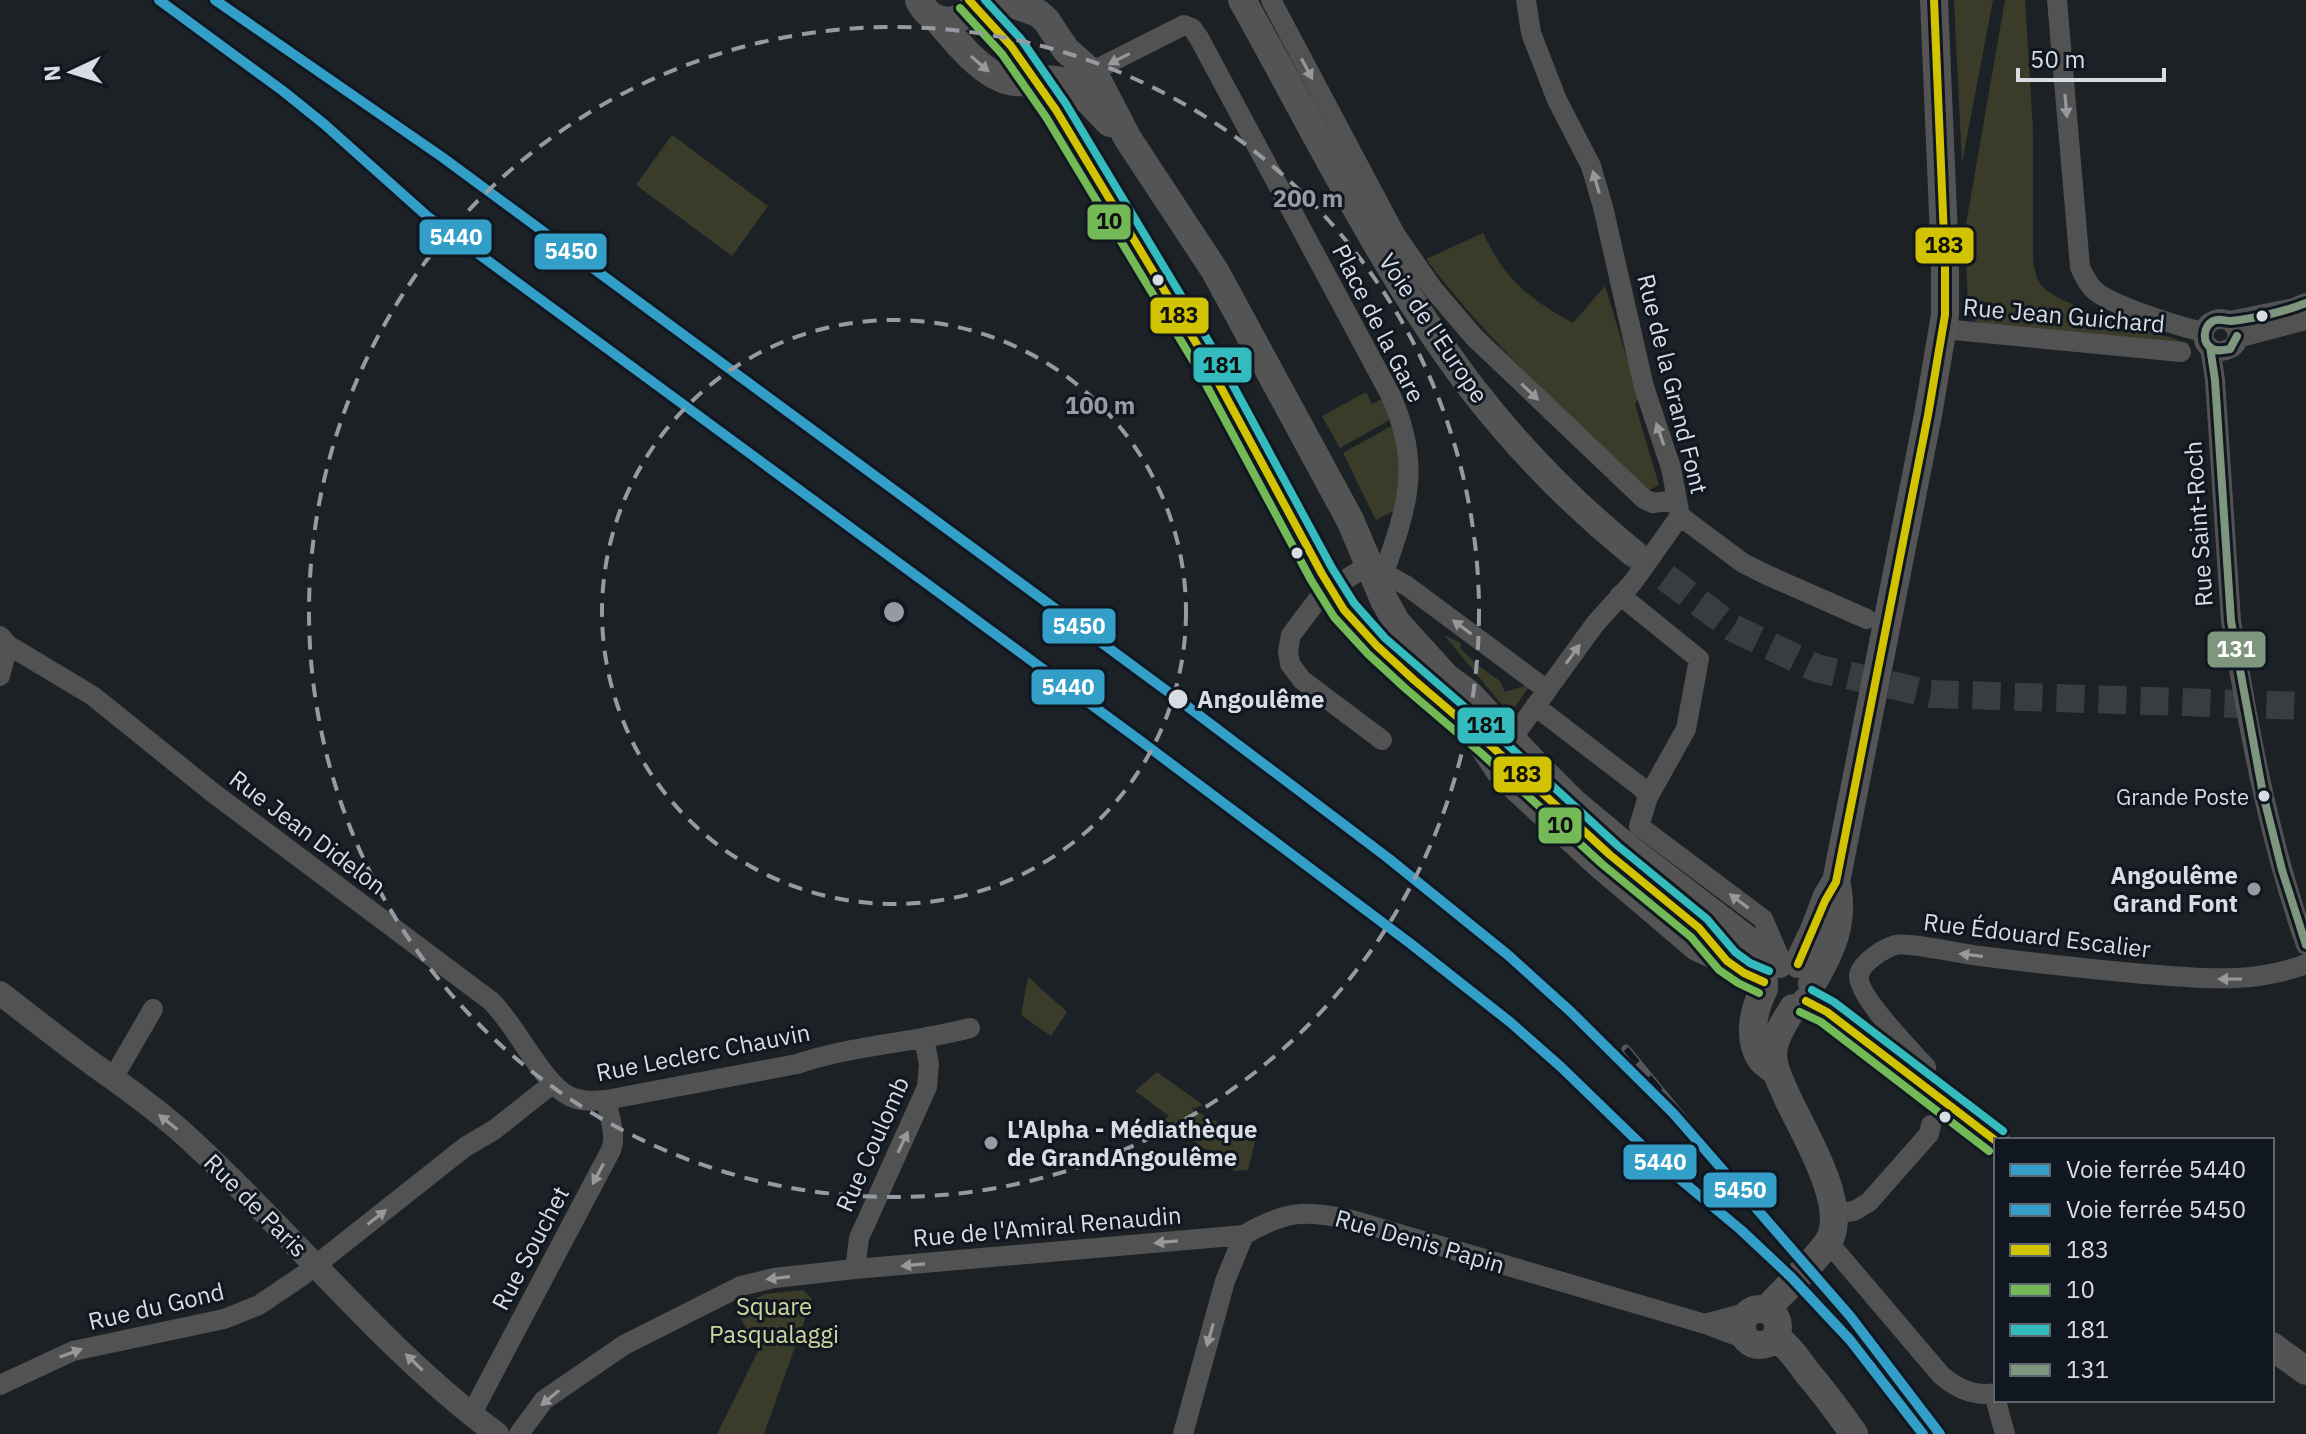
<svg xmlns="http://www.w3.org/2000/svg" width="2306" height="1434" viewBox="0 0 2306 1434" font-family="'IBM Plex Sans',sans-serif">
  <rect width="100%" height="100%" fill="#1c2126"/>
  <path fill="#3a3c29" d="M1954 0H1993L1962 163Z
    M2005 0H2025L2033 130V262C2035 270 2036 279 2042 286 2060 307 2157 333 2188 343L2189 346 1985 327 1971 318 1968 309 1965 230Z
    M672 135 768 206 732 256 636 185Z
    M1483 233C1505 280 1529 299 1573 323L1605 286 1639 397 1635 404 1659 485 1646 492C1571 416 1490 344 1426 259Z
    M1366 392 1372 404 1385 397 1393 418 1340 448 1322 416Z
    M1395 424 1400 440 1399 508 1376 520 1343 453Z
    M1444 635 1461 643 1460 648 1476 664 1500 681 1505 692 1525 686 1528 688 1513 710 1508 712Z
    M1028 977 1067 1012 1051 1036 1021 1015Z
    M1157 1072 1203 1105 1191 1109 1255 1141 1248 1170 1235 1171 1164 1119 1169 1116 1135 1091Z
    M803 1290 812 1299 764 1434H717L759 1349 735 1309 765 1294Z"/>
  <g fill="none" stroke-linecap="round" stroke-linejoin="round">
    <path stroke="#383d42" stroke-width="28" stroke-dasharray="28 14" stroke-linecap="butt" d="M1632 552 1733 628 1816 668 1931 694 2306 706"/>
    <path stroke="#535253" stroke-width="20" d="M1271 0 1395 234 1433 289 1474 337 1644 499 1653 503 1676 500
      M2057 0 2080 267C2083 274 2087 282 2093 289 2109 305 2180 327 2204 332
      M1091 72 1184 25 1192 28 1199 38 1390 394C1422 464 1408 504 1384 573
      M2230 321C2259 352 2198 364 2204 332 2207 319 2220 317 2230 321L2294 308 2306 303
      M1943 329 2181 352
      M2237 338 2306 320
      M2210 347 2215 380 2231 621 2234 639C2251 742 2271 846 2306 945
      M1680 516 1743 563 1767 575 1867 619
      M1369 565 1322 594 1291 635 1288 651 1290 664 1302 680 1382 740
      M1374 577 1384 573 1407 586 1547 690
      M1620 595 1699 659 1686 729 1648 797
      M0 636 8 645 93 696 212 792 491 1001C517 1026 542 1083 569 1096 581 1102 593 1101 606 1100L797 1064C853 1045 913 1043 970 1028
      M0 676 8 645
      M1535 706 1642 788 1648 797 1639 826 1763 919 1782 963
      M1511 740 1595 624 1633 582 1680 516 1671 468 1644 387 1603 207 1591 166 1557 100 1531 33 1526 0
      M113 1078 153 1009
      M1921 1085 1926 1067C1912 1052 1856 994 1859 975 1862 962 1884 948 1896 945 1908 942 1963 954 1980 956 2035 963 2089 969 2144 974 2202 978 2250 985 2306 964
      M1833 1214 1854 1211 1869 1202 1929 1134 1931 1125
      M1828 1242 1941 1375C1956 1388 1975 1397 1996 1393
      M855 1269 859 1238 927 1087 929 1064 924 1039
      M1705 1324 1749 1312
      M0 1385 73 1351 224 1319 259 1305 302 1276 465 1147 494 1130 552 1084
      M1994 1394 2005 1434
      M471 1415 611 1150C617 1135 609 1116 606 1100
      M519 1434 544 1400 624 1345 741 1286 774 1278 855 1269 1244 1235
      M1183 1434 1225 1281 1244 1235C1285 1211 1305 1209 1352 1220L1705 1324 1748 1340"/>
    <path stroke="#535253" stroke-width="24" d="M0 993C32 1018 64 1043 97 1067 127 1088 157 1110 184 1134 290 1230 382 1349 497 1434"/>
    <path stroke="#555455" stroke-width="28" d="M919 0C932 28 963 27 977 0
      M1001 0 1038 13 1046 20 1066 50 1091 72 1099 83 1128 139 1215 271 1350 520 1384 600 1397 623 1446 677 1468 693 1537 766 1574 803 1628 848 1779 964
      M1242 0C1315 130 1381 268 1471 387 1518 448 1573 504 1632 552
      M936 18C954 39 975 66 1000 78 1022 88 1036 77 1056 80 1078 85 1094 108 1110 123
      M1454 692 1474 732 1499 770 1519 790 1597 862 1697 947 1727 961 1744 973 1764 982
      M1798 964 1814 930 1827 896 1833 886
      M1812 984C1831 952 1846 920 1836 882L1928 415 1945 315V261L1934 0
      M1764 989C1754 1009 1747 1036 1760 1058 1763 1063 1770 1067 1775 1071
      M1806 1001 1827 1012 1996 1141
      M1742 1327a18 18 0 1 1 36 0a18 18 0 1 1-36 0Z
      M1766 1310C1779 1295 1826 1251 1831 1236 1845 1200 1804 1133 1788 1099 1781 1082 1770 1065 1774 1046 1777 1032 1786 1020 1793 1008
      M1775 1337C1788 1345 1797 1359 1806 1371 1823 1391 1839 1412 1854 1434
      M2272 1346 2306 1371"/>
    <defs>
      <path id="rail" d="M1626 1049 1745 1194"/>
    </defs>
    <use href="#rail" stroke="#58585c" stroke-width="9"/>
    <use href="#rail" stroke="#101720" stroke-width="6" stroke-dasharray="18" stroke-linecap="butt"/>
    <defs>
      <path id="bus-1" d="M969 0 1011 46 1056 110 1205 358 1322 574 1344 610 1377 646 1414 680 1489 744 1610 855 1699 928 1727 961 1744 973 1764 982
        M1798 964 1825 901 1836 882 1928 415 1945 315V261L1934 0
        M1806 1001 1827 1012 1996 1141"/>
      <path id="bus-2" d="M960 8 1002 54 1046 117 1195 364 1311 580 1334 617 1368 654 1406 689 1481 753 1602 864 1691 937 1719 970 1738 983 1759 993
        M1800 1012 1821 1022 1989 1151"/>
      <path id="bus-3" d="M985 0 1021 39 1066 104 1215 352 1332 568 1354 603 1385 638 1497 735 1618 846 1707 919 1735 952 1750 963 1769 971
        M1812 990 1834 1002 2003 1131"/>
      <path id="bus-4" d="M2237 336 2230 349C2224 350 2217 352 2211 348 2202 342 2203 327 2213 321 2219 318 2225 321 2231 321 2252 319 2287 311 2306 303
        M2210 347 2215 380 2231 621 2263 794 2282 870 2306 945"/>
    </defs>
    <use href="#bus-1" stroke="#101720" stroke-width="14"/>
    <use href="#bus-2" stroke="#101720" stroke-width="14"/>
    <use href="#bus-3" stroke="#101720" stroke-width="14"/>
    <use href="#bus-4" stroke="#101720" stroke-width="14"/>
    <use href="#bus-1" stroke="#d1c301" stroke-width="8"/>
    <use href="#bus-2" stroke="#73ba56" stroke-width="8"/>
    <use href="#bus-3" stroke="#33bbbd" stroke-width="8"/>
    <use href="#bus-4" stroke="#7e957e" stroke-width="8"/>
    <defs>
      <path id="rail-1" d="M159 0 283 91 324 124 427 216 1138 739 1411 944 1510 1022 1561 1067 1657 1160 1741 1230 1791 1277 1850 1340 1923 1434"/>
      <path id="rail-2" d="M215 0 442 157 1167 691 1388 858 1508 955 1570 1011 1673 1113 1850 1316 1940 1434"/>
    </defs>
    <use href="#rail-1" stroke="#101720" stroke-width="16"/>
    <use href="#rail-2" stroke="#101720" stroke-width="16"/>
    <use href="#rail-1" stroke="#339ec7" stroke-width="10"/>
    <use href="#rail-2" stroke="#339ec7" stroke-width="10"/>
  </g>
  <defs><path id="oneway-solid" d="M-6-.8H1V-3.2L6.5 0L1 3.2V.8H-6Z" transform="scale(2)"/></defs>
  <g fill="#96989c">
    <use href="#oneway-solid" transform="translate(1119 59) rotate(153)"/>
    <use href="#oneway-solid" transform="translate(980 64) rotate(41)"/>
    <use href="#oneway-solid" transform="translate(1307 69) rotate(62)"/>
    <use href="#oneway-solid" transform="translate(2066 106) rotate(85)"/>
    <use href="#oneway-solid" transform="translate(1596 182) rotate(-106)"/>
    <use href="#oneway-solid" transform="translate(1530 392) rotate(44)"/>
    <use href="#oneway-solid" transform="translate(1660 434) rotate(-109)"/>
    <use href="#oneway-solid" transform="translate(1462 627) rotate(-143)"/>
    <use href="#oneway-solid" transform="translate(1573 654) rotate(-54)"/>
    <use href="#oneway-solid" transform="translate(1739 901) rotate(-143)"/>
    <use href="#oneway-solid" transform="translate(1971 955) rotate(-173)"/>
    <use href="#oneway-solid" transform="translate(2230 979) rotate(-180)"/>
    <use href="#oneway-solid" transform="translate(168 1122) rotate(-142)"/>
    <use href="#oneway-solid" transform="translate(903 1142) rotate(-65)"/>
    <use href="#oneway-solid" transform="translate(598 1174) rotate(118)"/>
    <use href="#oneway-solid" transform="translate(377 1217) rotate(-38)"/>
    <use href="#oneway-solid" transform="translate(1166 1242) rotate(175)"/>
    <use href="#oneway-solid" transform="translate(913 1265) rotate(175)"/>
    <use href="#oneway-solid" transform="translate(778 1278) rotate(173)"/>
    <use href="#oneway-solid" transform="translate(1210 1335) rotate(106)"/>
    <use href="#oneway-solid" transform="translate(71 1353) rotate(-20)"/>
    <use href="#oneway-solid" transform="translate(414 1362) rotate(-136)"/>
    <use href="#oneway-solid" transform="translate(550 1398) rotate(140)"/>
  </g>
  <g fill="none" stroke="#969ba2" stroke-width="4" stroke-dasharray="14 10">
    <circle cx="894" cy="612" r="292"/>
    <circle cx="894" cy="612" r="585"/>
  </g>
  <g fill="#d8dde4" stroke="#101720" stroke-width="3">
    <circle cx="1158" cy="280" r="7"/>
    <circle cx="2262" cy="316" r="7"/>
    <circle cx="1297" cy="553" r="7"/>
    <circle cx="1178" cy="699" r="11"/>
    <circle cx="2264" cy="796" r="7"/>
    <circle cx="1945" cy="1117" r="7"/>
  </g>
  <g fill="#969ba2" stroke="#101720" stroke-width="3">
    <circle cx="2254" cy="889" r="8"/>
    <circle cx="991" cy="1143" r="8"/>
  </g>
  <g text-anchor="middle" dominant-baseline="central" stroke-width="6" stroke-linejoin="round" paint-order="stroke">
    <g font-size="22" fill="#d8dde4" stroke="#101720" text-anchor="end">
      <text x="2249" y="796">Grande Poste</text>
    </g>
    <g font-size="24" fill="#d8dde4" stroke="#101720">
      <text transform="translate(2064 315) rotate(5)">Rue Jean Guichard</text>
      <text transform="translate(1379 323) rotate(63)">Place de la Gare</text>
      <text transform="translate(1434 328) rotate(56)">Voie de l'Europe</text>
      <text transform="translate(1673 384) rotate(76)">Rue de la Grand Font</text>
      <text transform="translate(2198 524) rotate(-94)">Rue Saint-Roch</text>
      <text transform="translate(308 832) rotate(37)">Rue Jean Didelon</text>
      <text transform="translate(2037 935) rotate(7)">Rue Édouard Escalier</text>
      <text transform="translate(703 1052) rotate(-11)">Rue Leclerc Chauvin</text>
      <text transform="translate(872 1144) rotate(-66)">Rue Coulomb</text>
      <text transform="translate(256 1205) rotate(45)">Rue de Paris</text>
      <text transform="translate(1047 1226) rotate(-5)">Rue de l'Amiral Renaudin</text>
      <text transform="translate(1420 1241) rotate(16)">Rue Denis Papin</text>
      <text transform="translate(530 1248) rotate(-62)">Rue Souchet</text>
      <text transform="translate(156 1306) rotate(-13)">Rue du Gond</text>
    </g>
    <g font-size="24" font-weight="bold" fill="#d8dde4" stroke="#101720" text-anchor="start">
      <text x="1197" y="699">Angoulême</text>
    </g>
    <g font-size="24" font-weight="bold" fill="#d8dde4" stroke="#101720" text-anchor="end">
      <text x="2238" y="875">Angoulême<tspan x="2238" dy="28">Grand Font</tspan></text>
      <text x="1007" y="1129" text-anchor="start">L'Alpha - Médiathèque<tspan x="1007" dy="28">de GrandAngoulême</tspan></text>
    </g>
    <g font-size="24" fill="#d2d59e" stroke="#101720">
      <text x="774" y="1306">Square<tspan x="774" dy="28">Pasqualaggi</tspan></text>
    </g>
  </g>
  <circle cx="894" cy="612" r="12" fill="#969ba2" stroke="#101720" stroke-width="4"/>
  <g font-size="24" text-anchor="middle" font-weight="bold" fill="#969ba2" stroke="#101720" stroke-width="6" stroke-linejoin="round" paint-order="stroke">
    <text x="1308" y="207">200 m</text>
    <text x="1100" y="414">100 m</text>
  </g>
  <g stroke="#101720" stroke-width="3">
    <rect x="1086" y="203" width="46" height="38" rx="8" fill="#73ba56"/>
    <rect x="418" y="218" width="75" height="38" rx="8" fill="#339ec7"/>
    <rect x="1914" y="226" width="61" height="39" rx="8" fill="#d1c301"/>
    <rect x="533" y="232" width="75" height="39" rx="8" fill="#339ec7"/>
    <rect x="1149" y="296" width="61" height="39" rx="8" fill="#d1c301"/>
    <rect x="1192" y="346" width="61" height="38" rx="8" fill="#33bbbd"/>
    <rect x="1041" y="607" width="76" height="38" rx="8" fill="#339ec7"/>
    <rect x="2206" y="630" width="61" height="39" rx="8" fill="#7e957e"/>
    <rect x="1030" y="668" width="76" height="38" rx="8" fill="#339ec7"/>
    <rect x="1456" y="706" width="60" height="39" rx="8" fill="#33bbbd"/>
    <rect x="1492" y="755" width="61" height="39" rx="8" fill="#d1c301"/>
    <rect x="1537" y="806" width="46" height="39" rx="8" fill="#73ba56"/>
    <rect x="1622" y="1143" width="76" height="38" rx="8" fill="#339ec7"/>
    <rect x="1702" y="1171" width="76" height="38" rx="8" fill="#339ec7"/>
  </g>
  <g font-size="22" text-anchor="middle" font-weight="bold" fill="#fff">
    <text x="456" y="245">5440</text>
    <text x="571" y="259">5450</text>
    <text x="1079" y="634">5450</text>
    <text x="2236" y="657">131</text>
    <text x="1068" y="695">5440</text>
    <text x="1660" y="1170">5440</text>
    <text x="1740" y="1198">5450</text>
  </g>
  <g font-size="22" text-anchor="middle" font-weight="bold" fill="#111">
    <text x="1109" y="229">10</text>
    <text x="1944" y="253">183</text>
    <text x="1179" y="323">183</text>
    <text x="1222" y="373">181</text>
    <text x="1486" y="733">181</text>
    <text x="1522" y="782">183</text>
    <text x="1560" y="833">10</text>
  </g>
  <rect x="1994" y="1138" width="280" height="264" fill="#101720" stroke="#60666e" stroke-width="2"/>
  <rect x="2010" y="1164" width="40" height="12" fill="#339ec7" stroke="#60666e" stroke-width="2"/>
  <text x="2066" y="1178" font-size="24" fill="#d8dde4">Voie ferrée 5440</text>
  <rect x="2010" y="1204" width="40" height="12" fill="#339ec7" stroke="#60666e" stroke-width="2"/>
  <text x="2066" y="1218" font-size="24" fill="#d8dde4">Voie ferrée 5450</text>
  <rect x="2010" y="1244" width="40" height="12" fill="#d1c301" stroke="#60666e" stroke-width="2"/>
  <text x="2066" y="1258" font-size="24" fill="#d8dde4">183</text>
  <rect x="2010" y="1284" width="40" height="12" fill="#73ba56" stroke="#60666e" stroke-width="2"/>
  <text x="2066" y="1298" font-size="24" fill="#d8dde4">10</text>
  <rect x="2010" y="1324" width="40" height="12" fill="#33bbbd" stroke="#60666e" stroke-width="2"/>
  <text x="2066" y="1338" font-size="24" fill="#d8dde4">181</text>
  <rect x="2010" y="1364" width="40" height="12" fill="#7e957e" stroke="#60666e" stroke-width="2"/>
  <text x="2066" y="1378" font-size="24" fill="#d8dde4">131</text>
  <g transform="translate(72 72) rotate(266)" stroke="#101720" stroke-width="6" paint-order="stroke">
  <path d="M0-6L14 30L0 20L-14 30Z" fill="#d8dde4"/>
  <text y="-12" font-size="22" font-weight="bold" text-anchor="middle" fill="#d8dde4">N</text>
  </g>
  <path d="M2018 68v12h146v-12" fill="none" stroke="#d8dde4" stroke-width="4"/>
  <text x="2030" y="68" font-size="24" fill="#d8dde4" stroke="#101720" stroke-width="6" paint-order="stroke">50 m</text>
</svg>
